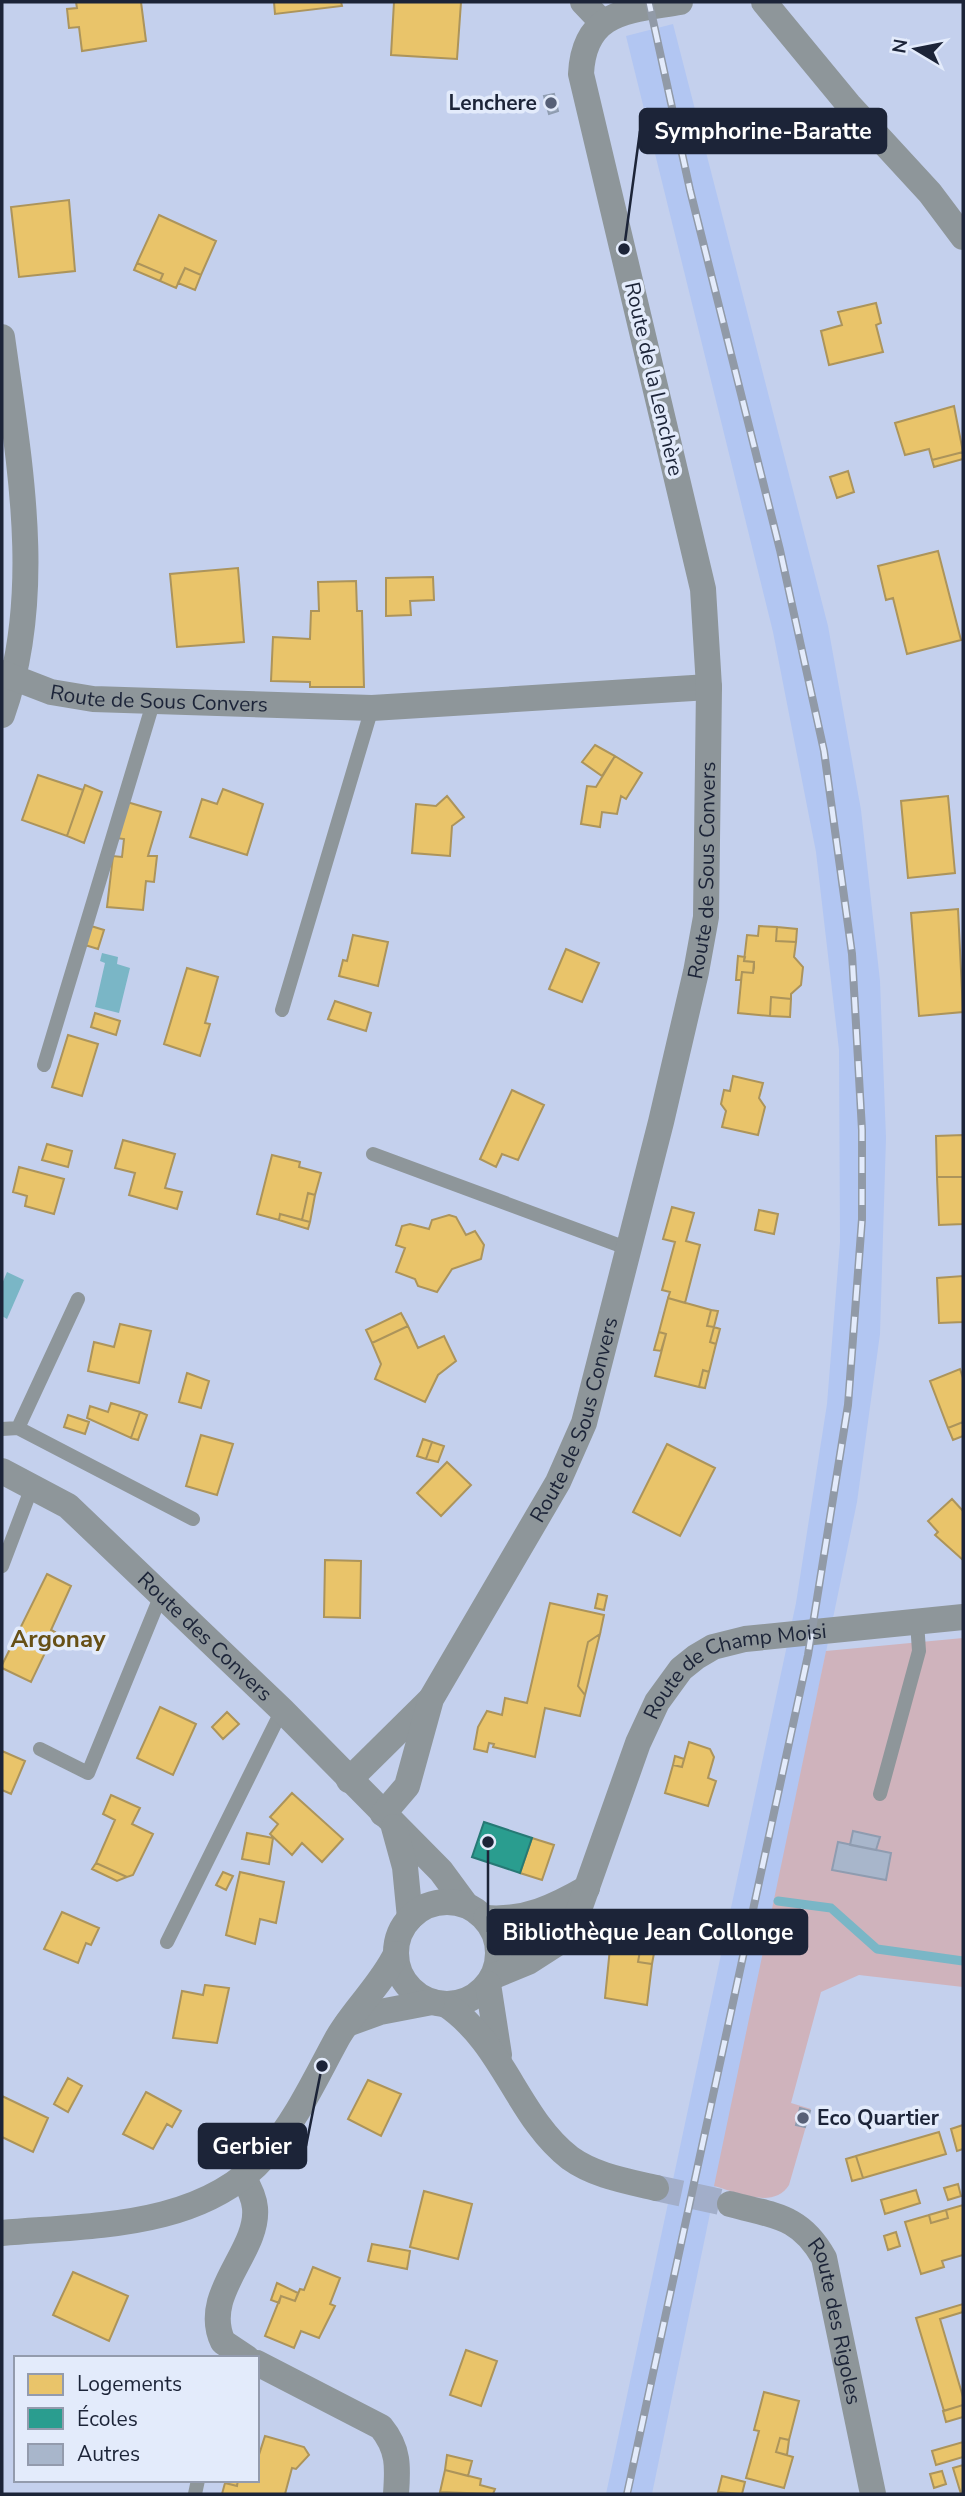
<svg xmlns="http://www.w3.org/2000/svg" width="965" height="2496" viewBox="0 0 965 2496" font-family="'Nunito Sans',sans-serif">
  <rect width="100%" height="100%" fill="#c4d0ed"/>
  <path fill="#b2c6f2" d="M673 24 828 626 861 810 880 981 886 1138 880 1334 857 1502 652 2494H606L796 1603 827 1404 840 1242 839 1050 816 852 773 632 626 36Z"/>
  <path fill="#cfb3bc" d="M963 1638V1987L859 1975 821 1992 791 2103 811 2109 789 2185C774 2210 737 2192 714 2186L826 1651Z"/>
  <path fill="#7ab6c6" d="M102 953 118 957 117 964 130 968 119 1013 95 1007 105 963 100 961Z
    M7 1272 24 1280 7 1319 2 1316V1284Z"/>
  <path fill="#e9c46a" stroke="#ac945b" stroke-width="2" d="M76 2H141L146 41 82 51 79 27 69 28 67 9 77 8Z
    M274 2H341L342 6 275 14Z
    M394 2H461L457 59 391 55Z
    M69 200 75 271 19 277 11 207Z
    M159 215 216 241 201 275 185 268 176 288 160 281 163 274 137 263Z
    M137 263 163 274 160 281 134 270Z
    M185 268 201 275 195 290 178 283Z
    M876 303 881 323 876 325 883 352 829 365 821 331 842 325 838 312Z
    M954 406 963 452 932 460 929 449 905 455 895 423Z
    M963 452V459L934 467 932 460Z
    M848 471 854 492 837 498 830 477Z
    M938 551 961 640 907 654 893 598 886 600 878 566Z
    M238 568 244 642 177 647 170 574Z
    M433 577 434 600 410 601 411 615 386 616V578Z
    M356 581 357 611H362L364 687H310V682L271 681 273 637 310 639 311 611H319L318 582Z
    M595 745 615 756 602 776 582 762Z
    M615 756 642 773 626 799 621 796 617 814 602 812 600 827 581 824 587 786 596 787Z
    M38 775 83 790 67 836 22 820Z
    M85 785 102 792 84 843 67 836Z
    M223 789 263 804 247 855 190 837 202 799 217 804Z
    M447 796 464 817 452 826 450 856 412 853 416 804 436 806Z
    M948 796 955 873 908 878 901 801Z
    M127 802 161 812 148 856H157L154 882 146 881 143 910 107 907 113 856 122 857 124 839 116 838Z
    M958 909 963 1012 919 1016 911 913Z
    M91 926 104 930 98 949 85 945Z
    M759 926 777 927 776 941 796 942 794 957 803 967 801 985 791 994V999L771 997 770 1016 738 1013 742 972 753 973 754 968V962L744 961 747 935 758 936Z
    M777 927 797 929 796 942 776 941Z
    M353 935 388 942 378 986 339 976 343 960 347 961Z
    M566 949 599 963 582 1002 549 989Z
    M738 956 745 957 744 961 754 962 753 973 742 972 741 980H736Z
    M187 968 218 977 205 1023 210 1024 200 1056 164 1044Z
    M771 997 791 999 790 1017 770 1016Z
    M335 1001 371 1013 366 1031 328 1019Z
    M95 1013 120 1021 116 1035 91 1027Z
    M68 1035 98 1044 82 1096 52 1087Z
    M733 1076 763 1083 759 1098 765 1107 758 1135 722 1127 726 1111 721 1104 724 1090 730 1091Z
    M512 1090 544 1105 518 1160 502 1154 496 1167 480 1159Z
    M963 1135V1177H937L936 1136Z
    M123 1140 175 1154 165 1188 182 1192 177 1209 129 1195 135 1173 115 1168Z
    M47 1144 72 1151 68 1167 42 1160Z
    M272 1155 300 1162 299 1167 321 1173 315 1195 308 1193 302 1220 280 1214 279 1220 257 1214Z
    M19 1167 64 1179 54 1214 25 1206 27 1196 13 1192Z
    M937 1177H963V1224L939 1225Z
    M308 1193 315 1195 310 1222 302 1220Z
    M672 1207 694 1213 686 1241 700 1245 685 1303 668 1298 670 1292 662 1290 675 1242 663 1239Z
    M759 1210 778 1214 774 1234 755 1230Z
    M280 1214 310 1222 308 1229 279 1220Z
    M449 1215 456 1217 466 1235 475 1231 484 1245 481 1259 452 1269 437 1292 418 1286 415 1279 396 1272 405 1248 396 1245 402 1226 410 1224 429 1229 432 1220Z
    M963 1276V1322L939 1323 937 1278Z
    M668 1298 711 1310 707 1326 714 1327 710 1342 716 1344 709 1372 703 1370 699 1387 655 1376 666 1334 659 1332Z
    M711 1310 718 1311 714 1327 707 1326Z
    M401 1313 408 1326 372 1343 366 1330Z
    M120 1324 151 1331 139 1383 88 1371 94 1342 114 1347Z
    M408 1326 418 1348 444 1336 456 1361 438 1375 425 1402 375 1379 381 1364 372 1343Z
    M714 1327 720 1329 716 1344 710 1342Z
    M659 1332 666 1334 661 1351 654 1350Z
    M960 1369 963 1378V1422L948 1428 930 1381Z
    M703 1370 709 1372 705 1388 699 1387Z
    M187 1373 209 1381 201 1408 179 1402Z
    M111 1403 140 1412 131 1438 87 1418 90 1406 108 1412Z
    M140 1412 147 1415 138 1440 131 1438Z
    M68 1415 89 1422 85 1434 64 1427Z
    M963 1422V1436L953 1440 948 1428Z
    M201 1435 233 1444 217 1495 186 1486Z
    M423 1439 432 1442 426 1459 417 1456Z
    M432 1442 444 1446 438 1462 426 1459Z
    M667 1444 715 1468 680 1536 633 1512Z
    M447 1462 471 1485 441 1516 417 1493Z
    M952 1499 963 1511V1560L935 1535 938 1532 928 1521Z
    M325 1560 361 1561 360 1618 324 1617Z
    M47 1574 71 1586 51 1630 55 1632 31 1682 2 1668V1665Z
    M598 1594 607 1596 604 1610 595 1608Z
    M550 1603 604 1615 600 1634 588 1642 578 1686 585 1695 580 1716 545 1708 535 1757 493 1747 494 1744 489 1743 487 1752 474 1749 478 1727 487 1711 502 1715 505 1698 527 1703Z
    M600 1634 585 1695 578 1686 588 1642Z
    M160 1707 196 1724 173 1775 137 1758Z
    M227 1712 239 1724 223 1739 212 1727Z
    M689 1742 710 1749 714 1757 708 1778 716 1781 708 1806 665 1793 673 1765 682 1767Z
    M2 1751 25 1761 11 1794 2 1790Z
    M675 1756 684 1759 682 1767 673 1765Z
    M292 1793 343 1839 322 1862 302 1843 292 1855 270 1834 278 1824 270 1817Z
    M111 1795 140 1808 132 1824 153 1834 133 1875 127 1877 96 1863 115 1820 103 1814Z
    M247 1833 273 1838 269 1864 242 1859Z
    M532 1838 554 1845 542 1880 520 1873Z
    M96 1863 127 1877 117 1881 92 1869Z
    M223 1872 233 1876 226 1890 216 1885Z
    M240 1872 284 1882 276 1923 260 1919 255 1944 226 1935Z
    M62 1912 99 1928 91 1945 86 1943 78 1963 44 1949Z
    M610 1948 640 1951 638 1962 652 1964 647 2005 605 1998Z
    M640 1951 654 1953 652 1964 638 1962Z
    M205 1985 229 1988 217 2043 173 2038 182 1991 203 1995Z
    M68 2078 82 2086 68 2112 54 2104Z
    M368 2080 401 2094 381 2136 348 2119Z
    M146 2092 181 2111 172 2127 167 2124 153 2149 123 2134Z
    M2 2096 48 2118 33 2152 2 2137Z
    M963 2125V2149L957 2151 951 2129Z
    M939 2132 946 2154 863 2178 856 2156Z
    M856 2156 863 2178 852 2181 846 2159Z
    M958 2184 961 2196 948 2200 944 2188Z
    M916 2190 920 2203 885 2214 881 2200Z
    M424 2191 472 2204 458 2259 410 2247Z
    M963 2205V2255L942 2261 944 2267 921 2274 905 2222 929 2215 931 2223 948 2218 946 2210Z
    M946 2210 948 2218 931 2223 929 2215Z
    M896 2232 900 2246 888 2250 884 2236Z
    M372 2244 410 2251 407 2269 368 2261Z
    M313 2267 340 2278 330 2304 335 2306 319 2338 301 2331 294 2348 265 2336 281 2296 295 2301 300 2289 304 2290Z
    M73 2272 128 2296 109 2341 53 2315Z
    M277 2283 298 2293 295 2301 281 2296 279 2303 271 2300Z
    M963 2304V2312L940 2319 963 2397V2405L944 2411 916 2318Z
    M466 2350 497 2361 481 2406 450 2395Z
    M764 2392 799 2401 789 2440 780 2438 776 2452 793 2457 784 2488 746 2478 759 2431 754 2430Z
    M963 2405V2417L946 2422 943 2411Z
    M265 2436 304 2447 309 2455 296 2469 292 2468 285 2494H222L225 2483 237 2486 238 2480H257V2461Z
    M780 2438 789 2440 787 2455 776 2452Z
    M963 2442V2457L936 2465 932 2451Z
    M447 2455 472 2461 468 2476 445 2470Z
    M963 2465V2494H961L953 2468Z
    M445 2470 481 2479 480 2485 495 2489 493 2494 440 2492Z
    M942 2471 946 2484 934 2488 930 2474Z
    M722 2476 745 2482 742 2494 718 2492Z
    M226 2480H238L237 2486 225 2483Z"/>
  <path fill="#2a9d8f" stroke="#267975" stroke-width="2" d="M484 1822 532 1838 520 1873 472 1857Z"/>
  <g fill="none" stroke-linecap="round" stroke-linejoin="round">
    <path stroke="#7ab6c6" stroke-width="9" d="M778 1901 831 1908 877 1949 963 1961"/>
  </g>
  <path fill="#a8b6cb" stroke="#8f9cb0" stroke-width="2" d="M554 94 558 111 549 114 544 96Z
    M853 1831 880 1837 876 1850 850 1845Z
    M838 1842 891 1853 886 1880 832 1870Z
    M800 2108 810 2111 805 2127 796 2125Z"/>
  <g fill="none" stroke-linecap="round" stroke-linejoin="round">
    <path stroke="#a2aec9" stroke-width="26" stroke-dasharray="26 13" stroke-linecap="butt" d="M656 2188 730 2204"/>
    <path stroke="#8e969a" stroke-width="14" d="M282 1010 372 708
      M44 1065 154 700
      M373 1154 629 1249
      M18 1428 193 1519
      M2 1429 18 1428 78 1299
      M2 1566 32 1487
      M40 1749 88 1773 161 1595
      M880 1794 919 1651 917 1622
      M167 1942 282 1710
      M195 2494 198 2480"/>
    <g stroke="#8e969a" stroke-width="26">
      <path d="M583 2 602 22"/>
      <path d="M764 2 849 105 930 193 963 237"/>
      <path d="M2 337C19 460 45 594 2 715"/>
      <path id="s1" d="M2 673 51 692 93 699 372 708 709 687"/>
      <path id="s2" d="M2 1471 68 1506 282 1710 441 1871 466 1905"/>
      <path d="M349 1780 430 1700"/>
      <path id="s3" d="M383 1814 407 1786 431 1699 558 1482 584 1423 661 1122 696 972 706 917 709 687 703 589 581 74C584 10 629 11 680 2"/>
      <path d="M394 1827 405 1867 410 1918"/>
      <circle cx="447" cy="1953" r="51"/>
      <path d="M486 1918C525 1921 554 1907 587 1888"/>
      <path id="s4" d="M494 1976 528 1962 570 1935 638 1743 657 1702 681 1669 696 1657 713 1647 745 1639 963 1617"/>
      <path d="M488 1984 499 2055"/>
      <path d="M445 2004C504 2043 517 2117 570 2158 595 2176 627 2181 656 2188"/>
      <path d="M347 2024 380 2012 432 2002"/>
      <path d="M243 2177C249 2187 254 2197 255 2208 259 2252 200 2294 223 2342L247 2358"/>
      <path id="s5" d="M730 2204C774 2216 800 2215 824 2258L873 2494"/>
      <path d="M2 2233C91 2225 202 2229 266 2155 296 2121 316 2077 338 2037 355 2008 381 1985 396 1954"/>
      <path d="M257 2363 381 2427C399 2449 398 2467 396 2494"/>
    </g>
    <defs>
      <path id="rail" d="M627 2494 808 1655 848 1405 862 1219V1130L852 954 824 751 780 550 690 190 649 2"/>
    </defs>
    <use href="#rail" stroke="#919aa7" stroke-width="8"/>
    <use href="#rail" stroke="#e3ebfb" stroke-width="5" stroke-dasharray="16" stroke-linecap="butt"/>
  </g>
  <g fill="#576077" stroke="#e3ebfb" stroke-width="2.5">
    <circle cx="551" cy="103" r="7"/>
    <circle cx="803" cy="2118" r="7"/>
  </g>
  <g text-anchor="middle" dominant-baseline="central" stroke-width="7" stroke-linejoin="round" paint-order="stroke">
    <g font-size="21" font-weight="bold" fill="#1c2438" stroke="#e3ebfb" text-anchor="end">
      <text x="537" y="103">Lenchere</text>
      <text x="817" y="2118" text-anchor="start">Eco Quartier</text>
    </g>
    <g font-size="21" fill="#1c2438" stroke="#e3ebfb">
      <text transform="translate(654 379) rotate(77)">Route de la Lenchère</text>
      <text stroke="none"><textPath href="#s1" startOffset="161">Route de Sous Convers</textPath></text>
      <text stroke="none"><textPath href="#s3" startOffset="1010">Route de Sous Convers</textPath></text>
      <text stroke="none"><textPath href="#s3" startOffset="443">Route de Sous Convers</textPath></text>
      <text stroke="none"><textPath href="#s2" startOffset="264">Route des Convers</textPath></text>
      <text stroke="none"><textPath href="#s4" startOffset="424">Route de Champ Moisi</textPath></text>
      <text stroke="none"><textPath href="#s5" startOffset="177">Route des Rigoles</textPath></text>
    </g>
    <g font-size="24" font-weight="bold" fill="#675016" stroke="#e3ebfb">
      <text x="58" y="1639">Argonay</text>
    </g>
  </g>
  <path fill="none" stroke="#1c2438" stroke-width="2.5" d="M624 249L640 131M488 1842L488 1932M322 2066L306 2146"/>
  <g fill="#1c2438" stroke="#e3ebfb" stroke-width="2.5">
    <circle cx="624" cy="249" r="7"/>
    <circle cx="488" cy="1842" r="7"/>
    <circle cx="322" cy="2066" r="7"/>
  </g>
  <g fill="#1c2438" stroke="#1c2438" stroke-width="2.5">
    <rect x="640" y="109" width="246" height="44" rx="7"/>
    <rect x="488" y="1910" width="319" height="44" rx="7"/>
    <rect x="199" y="2124" width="107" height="44" rx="7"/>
  </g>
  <g font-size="23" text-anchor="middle" font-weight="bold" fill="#fff">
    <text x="763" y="139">Symphorine-Baratte</text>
    <text x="648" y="1940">Bibliothèque Jean Collonge</text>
    <text x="252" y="2154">Gerbier</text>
  </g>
  <rect width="965" height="2496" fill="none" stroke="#1c2438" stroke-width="7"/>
  <rect x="14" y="2356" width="245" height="126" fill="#e3ebfb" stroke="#939bad" stroke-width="2"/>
  <rect x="28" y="2374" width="35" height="21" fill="#e9c46a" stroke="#939bad" stroke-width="2"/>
  <text x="77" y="2391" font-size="21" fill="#1c2438">Logements</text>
  <rect x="28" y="2408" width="35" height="21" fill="#2a9d8f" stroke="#939bad" stroke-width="2"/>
  <text x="77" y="2426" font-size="21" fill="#1c2438">Écoles</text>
  <rect x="28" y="2444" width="35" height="21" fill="#a8b6cb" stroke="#939bad" stroke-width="2"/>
  <text x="77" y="2461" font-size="21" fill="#1c2438">Autres</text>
  <g transform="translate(916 49) rotate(280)" stroke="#e3ebfb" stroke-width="5" paint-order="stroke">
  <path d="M0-5L12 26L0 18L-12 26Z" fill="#1c2438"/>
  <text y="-10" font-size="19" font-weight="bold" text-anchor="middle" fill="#1c2438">N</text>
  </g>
</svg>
